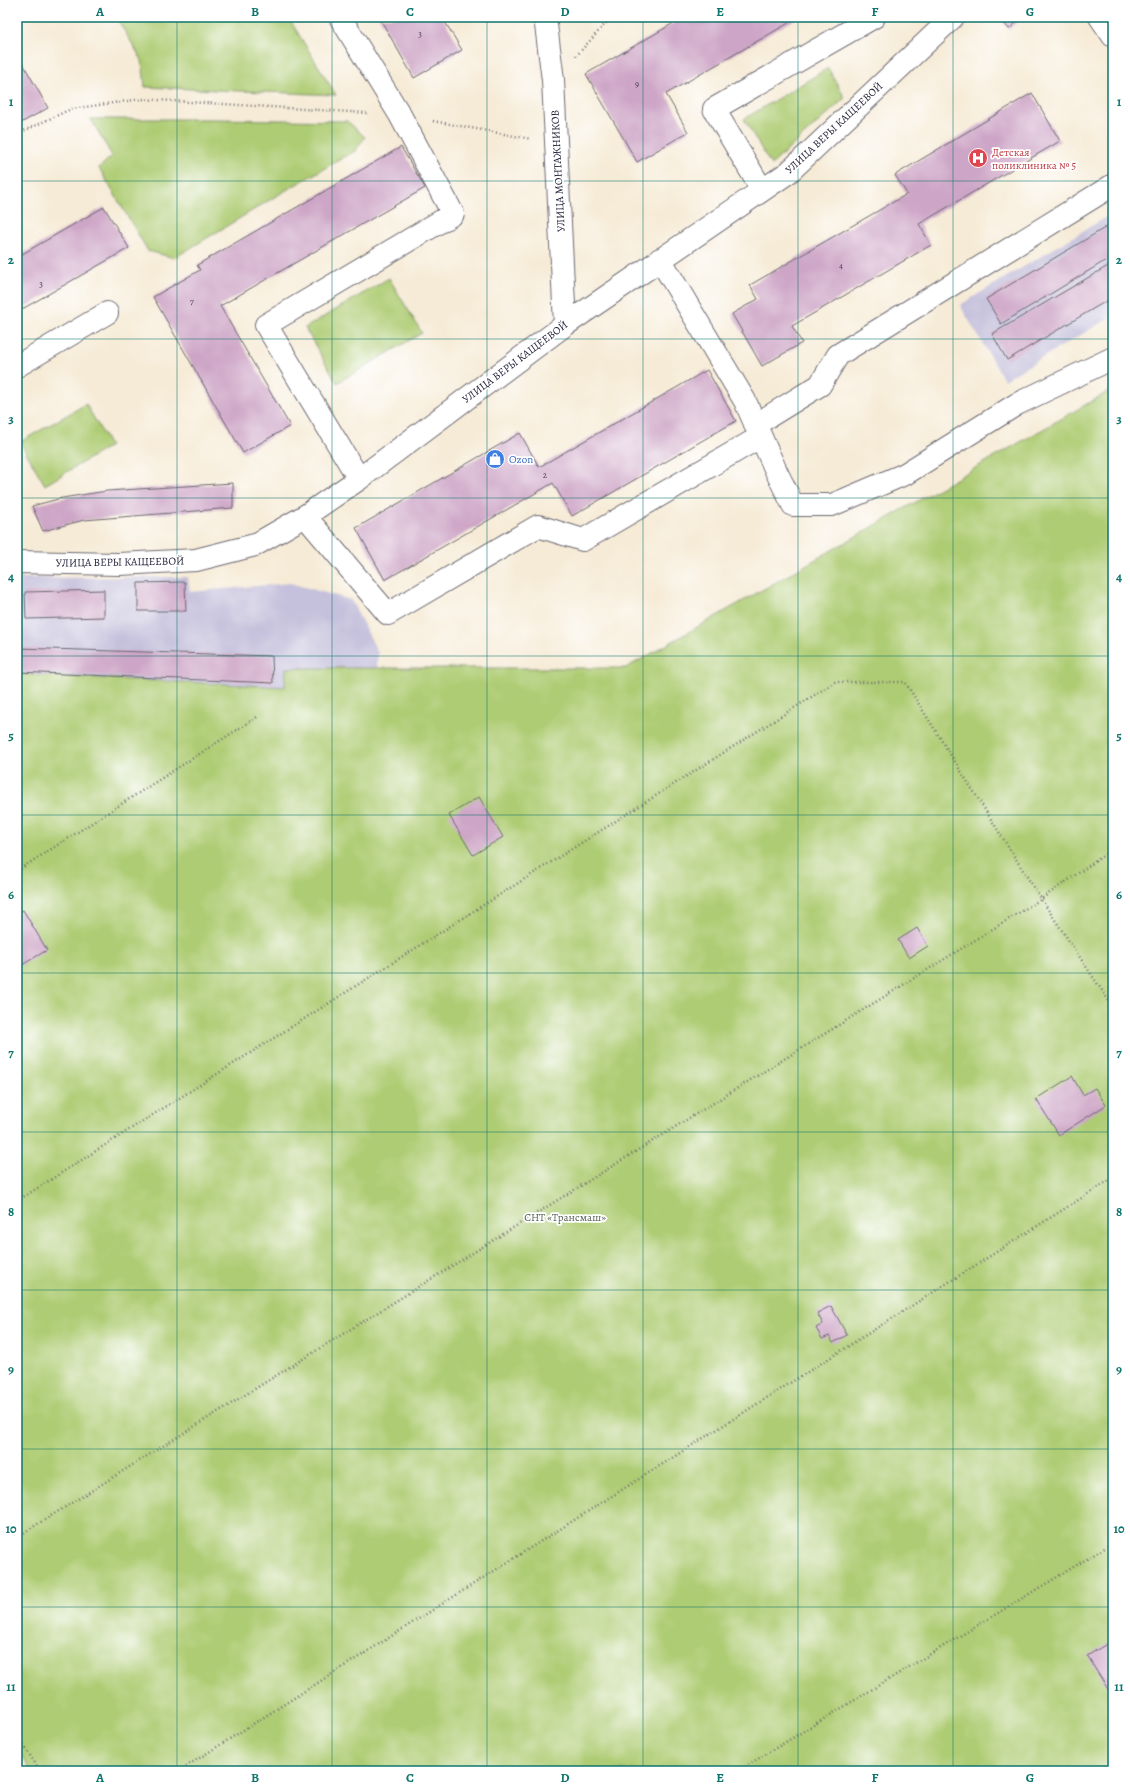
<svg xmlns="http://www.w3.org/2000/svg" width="1130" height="1788" viewBox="0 0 1130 1788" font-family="Alegreya,serif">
  <rect width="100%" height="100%" fill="#fff"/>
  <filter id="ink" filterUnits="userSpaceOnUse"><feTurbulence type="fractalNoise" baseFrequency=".025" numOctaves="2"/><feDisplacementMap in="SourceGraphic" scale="8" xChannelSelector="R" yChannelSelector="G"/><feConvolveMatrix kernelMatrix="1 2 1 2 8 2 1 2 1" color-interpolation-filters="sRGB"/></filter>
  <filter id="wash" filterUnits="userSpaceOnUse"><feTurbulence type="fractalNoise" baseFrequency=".012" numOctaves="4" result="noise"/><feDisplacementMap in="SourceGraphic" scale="16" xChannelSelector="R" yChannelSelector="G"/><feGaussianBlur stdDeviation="0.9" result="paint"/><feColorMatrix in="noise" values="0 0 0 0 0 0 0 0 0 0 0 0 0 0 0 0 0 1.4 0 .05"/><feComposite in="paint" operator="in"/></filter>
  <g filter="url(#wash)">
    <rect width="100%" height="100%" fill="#f6ebd6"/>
    <path fill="#c5c0db" d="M1113 213V316L1004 380 960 305Z
      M188 577 190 592 290 583 351 600 378 653 377 668H286L285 687 17 674V578Z"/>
    <path fill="#aecc73" stroke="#687757" d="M116 17H288L336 95 145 87 142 60Z
      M828 68 845 98 771 165 744 119Z
      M91 119H215L347 121 365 137 355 151 288 189 174 258 148 251 99 168 112 156Z
      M389 278 422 333 337 383 305 328Z
      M1113 389V1771H31L17 1748V674L285 687 286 668H626Z
      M86 404 110 446 45 485 20 442Z"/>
    <g id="blocks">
      <path fill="#cda5c6" d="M379 17H442L462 50 414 78Z
        M684 17H799L666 94 688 132 637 162 586 74Z
        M999 17H1023L1009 29Z
        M17 53 48 108 17 125Z
        M1032 93 1060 141 919 224 931 245 792 326 802 343 762 366 732 314 758 299 750 285 907 194 895 175Z
        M401 147 425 188 220 306 290 426 243 453 153 297 200 270 197 265Z
        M104 207 129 248 17 312V257Z
        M1113 223V256L1001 324 986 299Z
        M1113 263V297L1007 360 992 334Z
        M707 370 736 421 572 516 553 483 385 580 356 528 520 433 539 467Z
        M233 483V508L84 520 43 531 32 506 62 498 107 491Z
        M185 582 186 611H138V583Z
        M104 590V617L26 619 25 592Z
        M17 648 272 656 273 683 17 672Z
        M479 797 503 837 473 855 449 815Z
        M23 910 47 950 17 968V914Z
        M917 928 928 946 909 958 898 940Z
        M1072 1076 1083 1095 1095 1088 1106 1105 1059 1135 1036 1099Z
        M831 1306 847 1335 833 1343 829 1336 822 1339 816 1328 823 1324 817 1313Z
        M1113 1640V1697L1087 1656Z"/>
    </g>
  </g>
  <g filter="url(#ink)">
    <use href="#blocks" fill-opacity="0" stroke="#6c6871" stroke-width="1"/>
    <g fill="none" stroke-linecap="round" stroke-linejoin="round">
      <defs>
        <path id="minor" d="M340 17 400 115 453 214 266 325 359 479
          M545 17 553 80 565 325
          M1100 17 1113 36
          M762 190 714 109 874 17
          M660 259 745 401 777 473 793 505H832L905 474 1017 404 1113 358
          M17 366 107 313
          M755 425 820 385 838 355 1113 185
          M305 516 388 614 538 526 583 540 760 437
          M17 562 119 564 196 560 255 545 305 516 359 479 565 325 789 172 953 17"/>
      </defs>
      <use href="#minor" stroke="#6c6871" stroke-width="24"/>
      <path stroke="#6c6871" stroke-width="2.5" stroke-dasharray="1 3" stroke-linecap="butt" d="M978 21 983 17
        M576 56 607 22 615 17
        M433 121 531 139
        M17 134 71 109 141 99 367 113
        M17 871 257 717
        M17 1201 835 682H905L1041 899 1113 1007
        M17 1537 1041 899 1113 849
        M17 1735 40 1771
        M179 1771 1113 1178
        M738 1771 1113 1543"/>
      <use href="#minor" stroke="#fff" stroke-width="22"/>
    </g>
  </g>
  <path fill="none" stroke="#0f766e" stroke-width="1" stroke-opacity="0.55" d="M177 17V1771M332 17V1771M487 17V1771M643 17V1771M798 17V1771M953 17V1771M17 181H1113M17 339H1113M17 498H1113M17 656H1113M17 815H1113M17 973H1113M17 1132H1113M17 1290H1113M17 1449H1113M17 1607H1113"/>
  <defs>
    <symbol id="hospital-disc" viewBox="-11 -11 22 22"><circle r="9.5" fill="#e0444e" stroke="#fff"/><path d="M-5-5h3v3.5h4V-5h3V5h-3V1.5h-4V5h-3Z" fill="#fff"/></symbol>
    <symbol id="shop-disc" viewBox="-11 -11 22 22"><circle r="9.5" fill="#3f7fe0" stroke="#fff"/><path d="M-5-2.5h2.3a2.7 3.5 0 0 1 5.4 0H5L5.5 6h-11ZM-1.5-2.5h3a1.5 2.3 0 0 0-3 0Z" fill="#fff"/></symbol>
  </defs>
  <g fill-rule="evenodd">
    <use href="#hospital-disc" x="967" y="147" width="22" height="22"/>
    <use href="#shop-disc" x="484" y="448" width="22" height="22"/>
  </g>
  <g text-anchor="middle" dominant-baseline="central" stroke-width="3.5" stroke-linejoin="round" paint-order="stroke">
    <g font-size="9" fill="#4d435e">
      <text x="420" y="34">3</text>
      <text x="637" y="84">9</text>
      <text x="841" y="265">4</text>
      <text x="41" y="284">3</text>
      <text x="192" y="301">7</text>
      <text x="545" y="475">2</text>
    </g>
    <g font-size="11" fill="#22223b" stroke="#fff">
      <text transform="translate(834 128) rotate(-43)">УЛИЦА ВЕРЫ КАЩЕЕВОЙ</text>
      <text transform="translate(558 171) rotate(-93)">УЛИЦА МОНТАЖНИКОВ</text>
      <text transform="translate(515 362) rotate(-37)">УЛИЦА ВЕРЫ КАЩЕЕВОЙ</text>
      <text transform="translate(120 562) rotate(-1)">УЛИЦА ВЕРЫ КАЩЕЕВОЙ</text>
    </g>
    <g font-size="11" fill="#be3a42" stroke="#fff" text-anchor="start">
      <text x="992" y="152">Детская<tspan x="992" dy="13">поликлиника № 5</tspan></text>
    </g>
    <g font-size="11" fill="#366cbe" stroke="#fff" text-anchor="start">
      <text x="509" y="459">Ozon</text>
    </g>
    <g font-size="11" fill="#535e4f" stroke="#fff">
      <text x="565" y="1217">СНТ «Трансмаш»</text>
    </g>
  </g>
  <rect width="1130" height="1788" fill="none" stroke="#fff" stroke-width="44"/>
  <rect x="22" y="22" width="1086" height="1744" fill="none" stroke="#0f766e" stroke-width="1.5"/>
  <g font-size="13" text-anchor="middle" font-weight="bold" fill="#0f766e">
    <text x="100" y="16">A</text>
    <text x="255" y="16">B</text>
    <text x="410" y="16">C</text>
    <text x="565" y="16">D</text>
    <text x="720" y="16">E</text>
    <text x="875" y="16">F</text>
    <text x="1030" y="16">G</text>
    <text x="11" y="106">1</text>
    <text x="1119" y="106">1</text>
    <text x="11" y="264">2</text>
    <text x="1119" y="264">2</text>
    <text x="11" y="423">3</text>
    <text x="1119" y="423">3</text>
    <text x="11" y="581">4</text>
    <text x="1119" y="581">4</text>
    <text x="11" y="740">5</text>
    <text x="1119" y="740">5</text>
    <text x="11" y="899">6</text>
    <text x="1119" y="899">6</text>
    <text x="11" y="1057">7</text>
    <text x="1119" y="1057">7</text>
    <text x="11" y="1216">8</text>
    <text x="1119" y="1216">8</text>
    <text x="11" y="1374">9</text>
    <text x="1119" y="1374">9</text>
    <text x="11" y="1533">10</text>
    <text x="1119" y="1533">10</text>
    <text x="11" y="1691">11</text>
    <text x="1119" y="1691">11</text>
    <text x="100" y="1782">A</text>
    <text x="255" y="1782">B</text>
    <text x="410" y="1782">C</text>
    <text x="565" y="1782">D</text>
    <text x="720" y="1782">E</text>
    <text x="875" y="1782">F</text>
    <text x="1030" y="1782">G</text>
  </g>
</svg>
